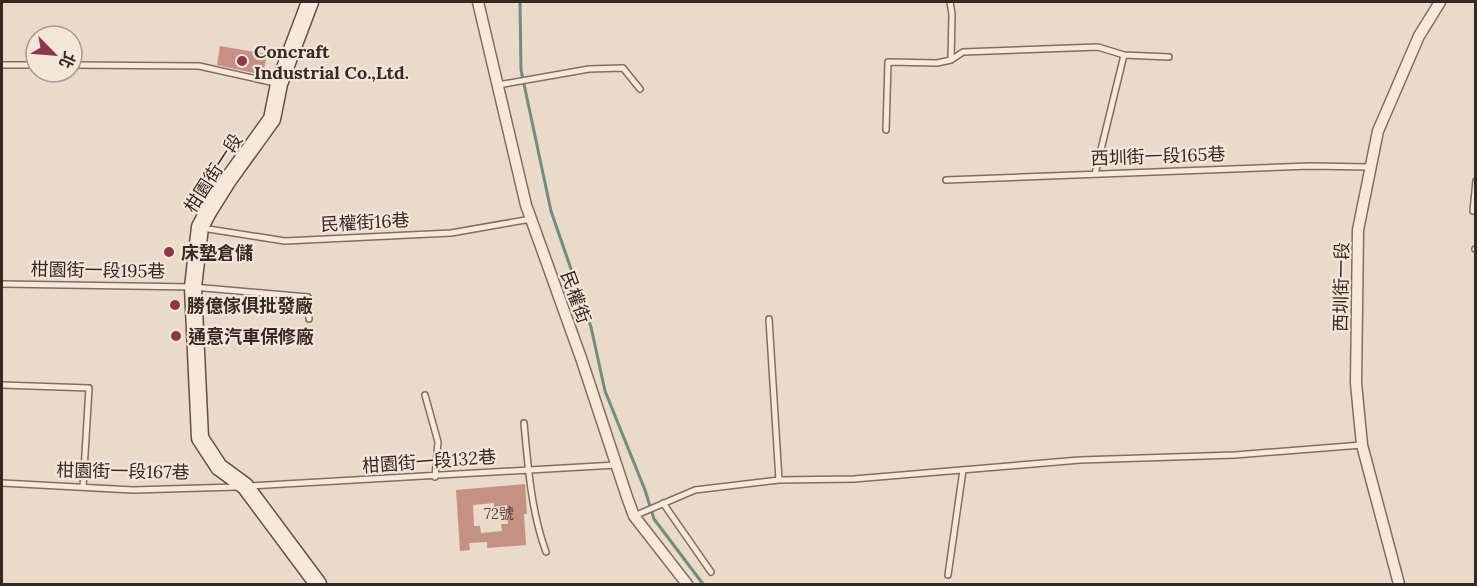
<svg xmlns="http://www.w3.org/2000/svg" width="1477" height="586" viewBox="0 0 1477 586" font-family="Lora,'Noto Sans TC',serif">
  <rect width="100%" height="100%" fill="#eadaca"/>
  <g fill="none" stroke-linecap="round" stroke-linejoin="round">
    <path stroke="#718d80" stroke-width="3" d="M520 2 521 70 551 211 591 327 605 391 645 490 654 519 703 584"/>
  </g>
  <path fill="#c49184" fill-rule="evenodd" d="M220 46 267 54 263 75 217 65Z
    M525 484 527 514H524L526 545 487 548V542L469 543 470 550 460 551 456 490ZM494 503V507L507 505 508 524H501L502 531 481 533 480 526H474L473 505Z"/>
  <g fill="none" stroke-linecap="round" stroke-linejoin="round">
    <defs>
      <path id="lane" d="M950 2 952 14 951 60
        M2 65H36
        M72 65 199 66 275 83
        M498 85 589 69 623 68 640 89
        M886 130 888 62 937 63 951 60 963 52 1098 47 1124 55 1169 57
        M1095 174 1124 55
        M946 180 1310 166 1370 167
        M1476 181 1473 211H1476
        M202 228 285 241 451 233 531 219
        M1475 249H1476
        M2 284 193 287 308 297 309 319
        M769 319 779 480
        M2 385 89 388 83 487
        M425 395 438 442 435 477
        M524 423C528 466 531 511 546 552
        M2 483 133 490 237 487
        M249 486 616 465
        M663 503 711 572
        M634 516 695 490 779 480 854 479 1080 460 1235 455 1362 445
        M948 575 963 470"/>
      <path id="street" d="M478 2 526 205 581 358 627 497 634 516 687 584
        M1399 584 1362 445 1356 383 1358 230 1378 131 1419 36 1440 2"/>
      <path id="secondary" d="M310 2 279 84 272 119 228 180 208 212 200 227 193 287 200 438 219 467 245 486 318 584"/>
    </defs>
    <use href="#lane" stroke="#856c60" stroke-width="8"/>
    <use href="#street" stroke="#856c60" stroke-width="13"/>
    <use href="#secondary" stroke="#674e43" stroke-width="19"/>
    <use href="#lane" stroke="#f6e9dc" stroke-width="5"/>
    <use href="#street" stroke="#f6e9dc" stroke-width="10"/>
    <use href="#secondary" stroke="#f6e9dc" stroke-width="16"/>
  </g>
  <g fill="#8d3749" stroke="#f2e6d9" stroke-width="2">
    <circle cx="242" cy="61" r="6"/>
    <circle cx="169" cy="252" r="6"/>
    <circle cx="175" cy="305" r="6"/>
    <circle cx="176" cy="336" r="6"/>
  </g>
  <g text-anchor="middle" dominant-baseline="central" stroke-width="4.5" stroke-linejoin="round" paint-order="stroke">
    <g font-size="15" fill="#5a423a">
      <text x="499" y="513">72號</text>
    </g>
    <g font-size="18" font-weight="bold" fill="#372822" stroke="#f2e6d9" text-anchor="start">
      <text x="254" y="51">Concraft<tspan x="254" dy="21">Industrial Co.,Ltd.</tspan></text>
      <text x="181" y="252">床墊倉儲</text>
      <text x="187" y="305">勝億傢俱批發廠</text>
      <text x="188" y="336">通意汽車保修廠</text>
    </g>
    <g font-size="18" fill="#372822" stroke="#f2e6d9">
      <text transform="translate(1158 156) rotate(-2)">西圳街一段165巷</text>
      <text transform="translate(213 173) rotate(-57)">柑園街一段</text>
      <text transform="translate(365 222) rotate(-3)">民權街16巷</text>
      <text transform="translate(98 270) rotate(1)">柑園街一段195巷</text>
      <text transform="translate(1341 287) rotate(-89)">西圳街一段</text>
      <text transform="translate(576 297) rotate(70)">民權街</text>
      <text transform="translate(429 461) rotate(-4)">柑園街一段132巷</text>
      <text transform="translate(123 471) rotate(1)">柑園街一段167巷</text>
    </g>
  </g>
  <rect width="1477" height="586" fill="none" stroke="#372822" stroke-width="6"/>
  <g transform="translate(54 54) rotate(115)"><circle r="28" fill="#f2e6d9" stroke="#a79a90" stroke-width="1.5"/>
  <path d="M0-4.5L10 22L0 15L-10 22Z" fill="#8d3749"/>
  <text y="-9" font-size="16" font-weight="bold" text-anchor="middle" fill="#372822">北</text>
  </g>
</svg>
